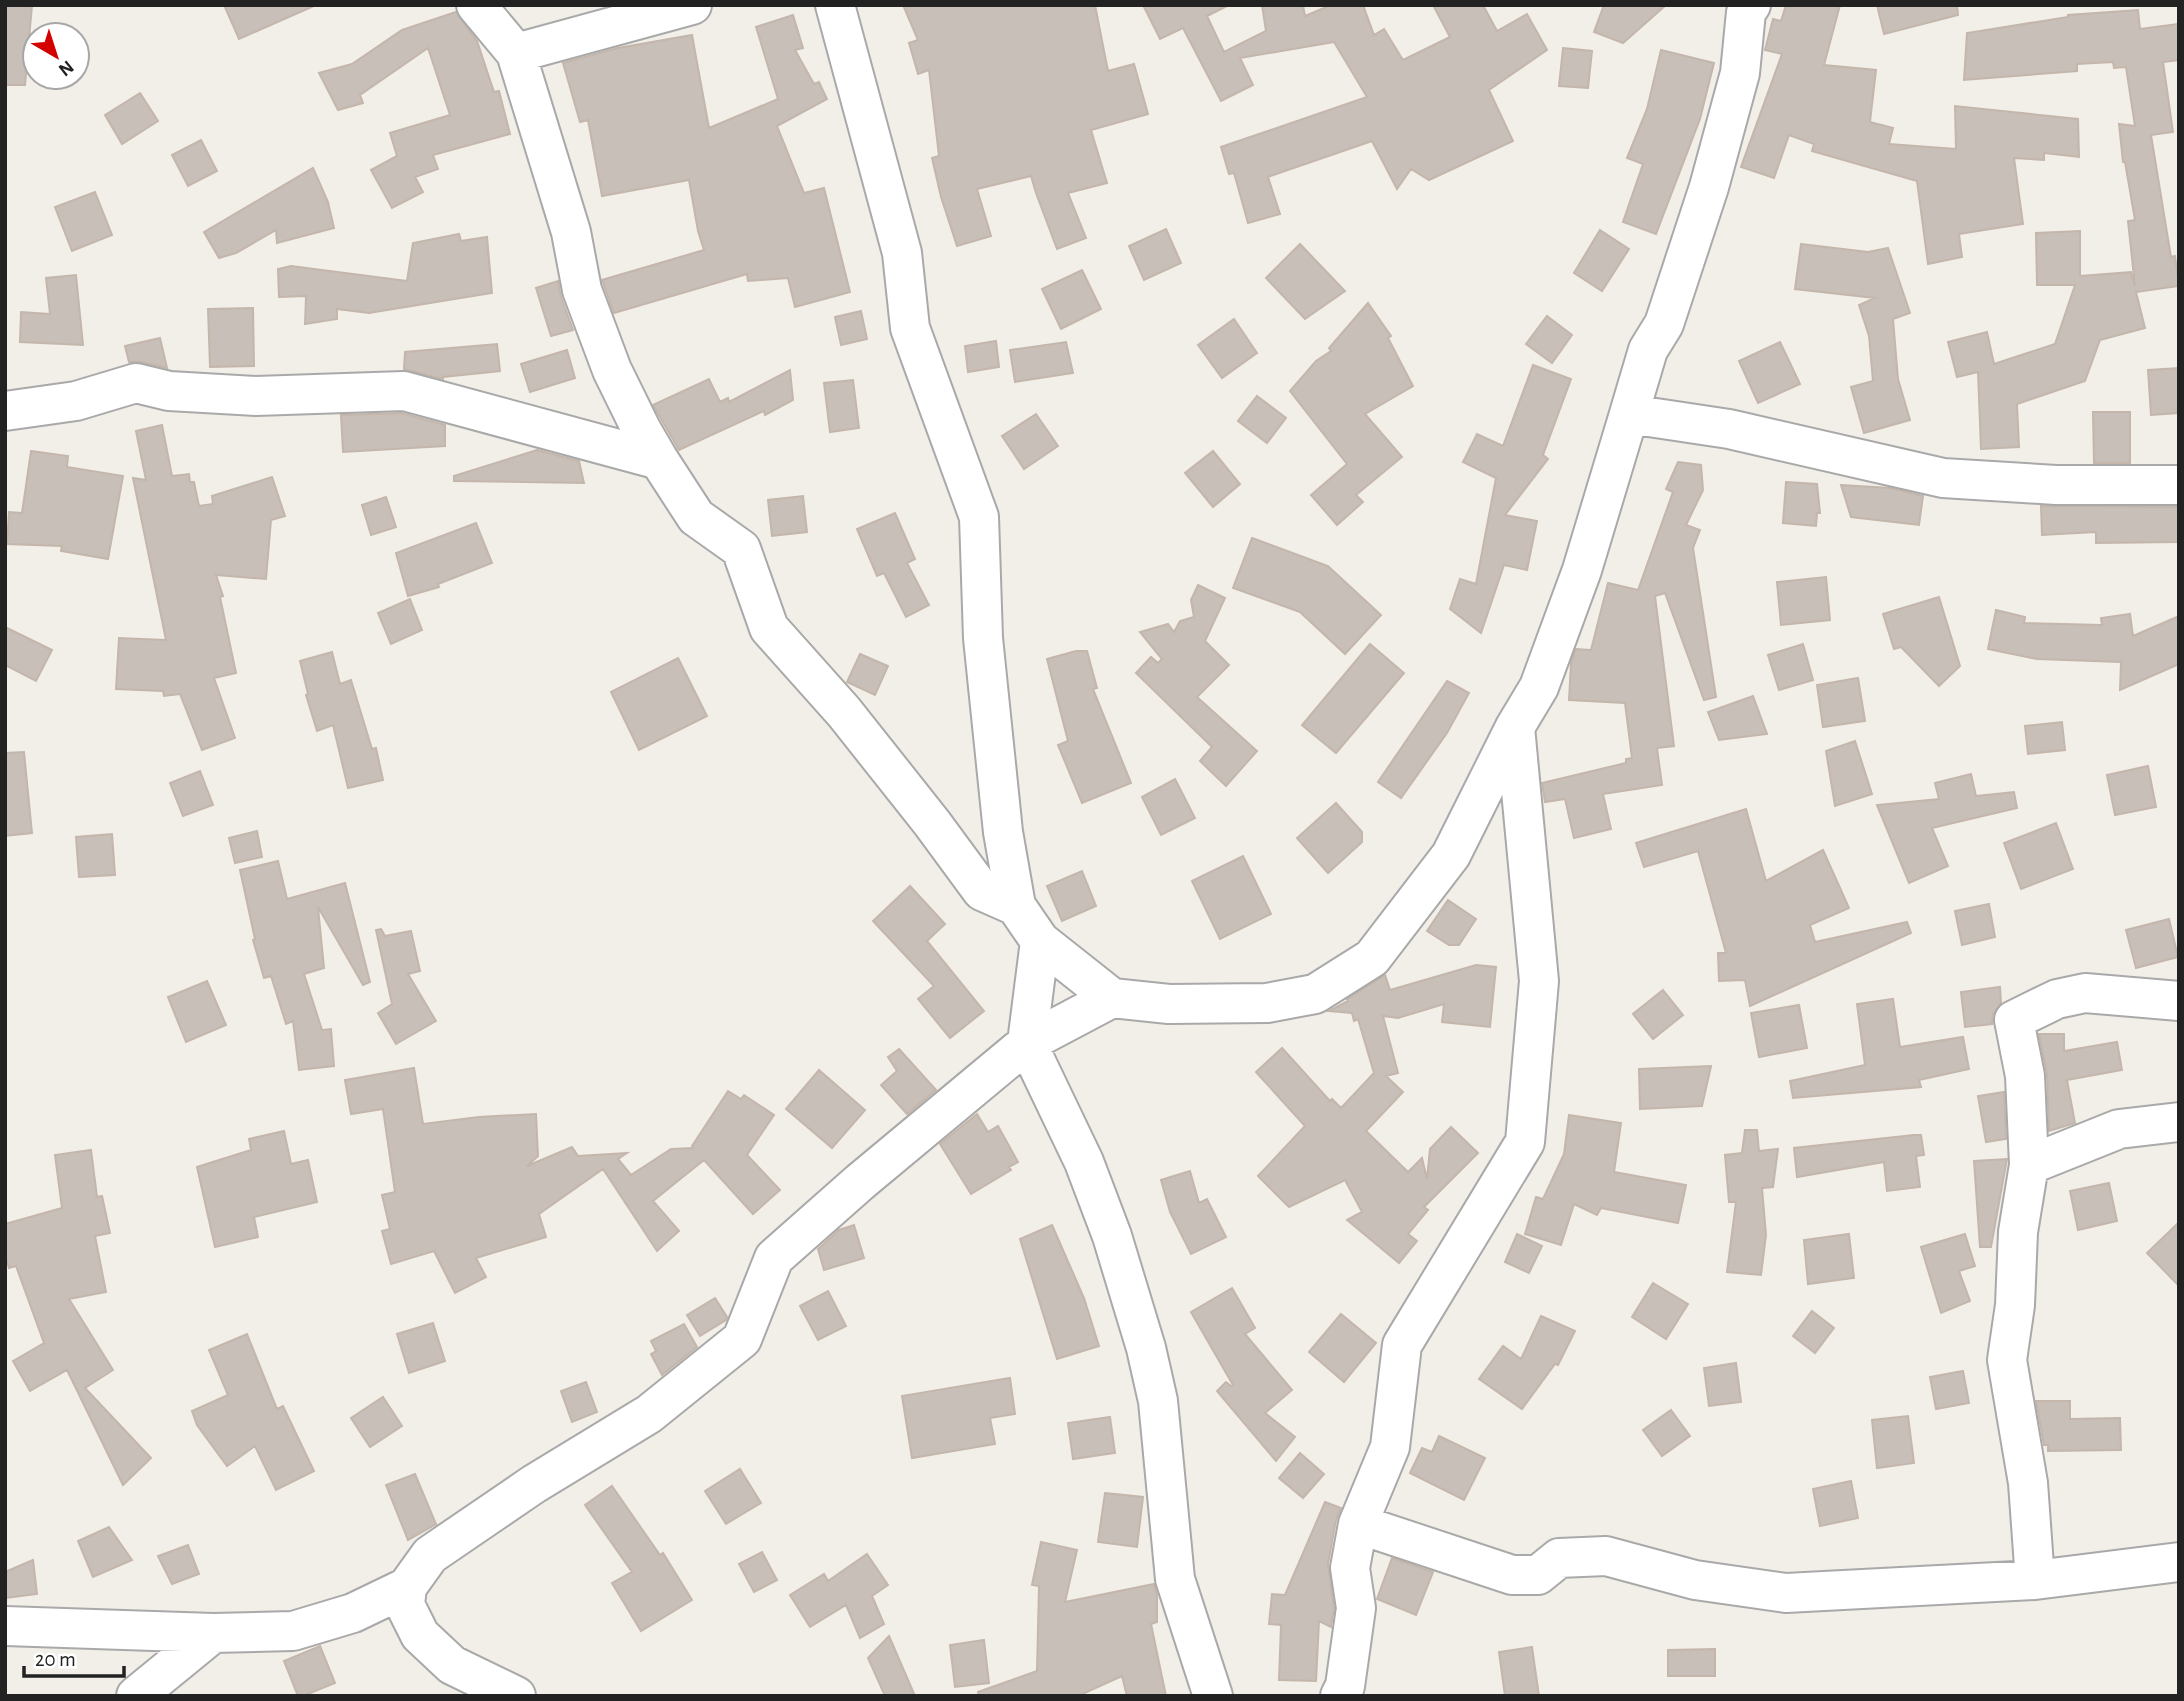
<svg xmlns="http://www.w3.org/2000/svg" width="2184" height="1701" viewBox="0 0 2184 1701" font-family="'Alegreya Sans',sans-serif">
  <rect width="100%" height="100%" fill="#f2efe9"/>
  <path fill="#c7bfb8" stroke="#c4b6ab" stroke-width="2" d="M5 5H32L25 85H5Z
    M224 5H316L239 39Z
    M903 5H1095L1108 71 1134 64 1148 114 1091 130 1107 183 1068 193 1086 238 1057 249 1036 193 1031 176 977 189 991 236 957 246 941 197 932 158 939 156 929 70 918 74 909 43 918 40Z
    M1143 5H1229L1207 16 1224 52 1266 31 1262 5H1303L1305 16 1331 5H1363L1374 35 1384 29 1403 60 1450 37 1433 5H1483L1497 31 1527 14 1547 50 1489 90 1513 141 1429 180 1411 169 1397 189 1372 141 1268 177 1280 214 1248 223 1234 173 1229 174 1221 147 1367 97 1334 42 1240 58 1253 85 1221 101 1183 28 1160 39Z
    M1604 5H1666L1623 43 1594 32Z
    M1786 5H1840L1824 65 1876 70 1870 122 1893 128 1889 144 1956 149 1955 106 2078 119 2079 157 2044 153V160L2014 158 2023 224 1959 234 1962 257 1928 264 1917 181 1812 151 1814 144 1789 135 1774 178 1741 167 1782 54 1765 50 1773 19 1781 21Z
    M1877 5H1957L1958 15 1884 34Z
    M2138 10 2140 29 2179 24V60L2163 62 2173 132 2151 135 2171 257 2175 256 2179 286 2136 292 2145 328 2100 340 2085 381 2017 404 2019 447 1981 449 1978 372 1957 377 1948 342 1987 332 1994 364 2055 344 2075 285H2037L2036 233 2080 231V276L2131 272 2135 286 2128 221 2135 220 2125 162H2123L2119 124 2135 126 2126 67 2114 68 2113 62 2077 64V71L1964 80 1967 33 2068 17V15Z
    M456 12 477 41 494 92 499 91 510 134 433 155 438 169 415 177 423 192 392 208 371 170 397 156 390 133 450 115 428 48 360 95 363 103 338 110 319 73 352 64 402 30Z
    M793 15 803 48 795 50 814 84 819 82 827 99 777 126 804 193 824 188 850 292 795 307 788 278 748 281 747 274 614 313 602 280 704 250 698 231 689 180 602 196 588 120 580 122 563 63 618 48 692 35 709 128 778 99 756 27Z
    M1563 48 1592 51 1588 88 1559 86Z
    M1661 50 1714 63 1700 119 1656 234 1623 222 1643 164 1627 158 1647 109Z
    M140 93 158 121 122 144 105 115Z
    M201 140 217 171 188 186 172 155Z
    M313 168 328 202 334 228 277 243 276 230 236 253 219 258 204 232Z
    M95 192 112 235 72 251 55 207Z
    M1166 229 1181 263 1144 280 1129 246Z
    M1600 230 1629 249 1602 291 1574 273Z
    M459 234 461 241 487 237 492 293 369 313 337 309V319L305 324 306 296 279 297 278 269 291 266 407 281 413 243Z
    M1300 244 1345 291 1305 319 1266 278Z
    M1801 244 1868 252 1888 248 1910 313 1893 319 1898 379 1910 420 1864 433 1851 387 1873 381 1869 336 1859 305 1875 298 1795 289Z
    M1082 270 1101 309 1061 329 1042 289Z
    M76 275 83 345 20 342 21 312 50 314 46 278Z
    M558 281 561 297 573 330 551 336 536 288Z
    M1368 303 1391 336 1388 338 1413 386 1365 414 1402 457 1356 495 1363 502 1337 525 1311 495 1347 464 1290 391 1316 361 1331 351 1329 348Z
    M253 308 254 366 210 367 208 309Z
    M861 311 867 339 841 345 835 317Z
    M1547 316 1572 335 1552 363 1526 344Z
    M1234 319 1257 353 1222 378 1198 345Z
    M160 338 167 368 141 362H129L125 346Z
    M996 341 999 367 968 372 965 346Z
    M1066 342 1073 373 1015 382 1010 350Z
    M1780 342 1800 384 1758 403 1739 361Z
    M497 344 500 371 443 377V379L404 369 405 352Z
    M567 350 575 378 530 392 521 364Z
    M1533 365 1571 379 1543 455 1548 459 1505 515 1537 521 1527 570 1504 565 1481 633 1450 609 1460 579 1476 584 1496 478 1463 462 1477 434 1503 446Z
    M2179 368V413L2151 415 2148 370Z
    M790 370 793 400 765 415 764 411 679 450 653 405 709 379 720 402 728 398 729 402Z
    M853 380 859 428 830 432 824 383Z
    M1257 396 1286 418 1267 443 1238 421Z
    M2093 412H2130V463H2094Z
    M401 413 445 425V446L343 452 341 415Z
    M1036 414 1058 446 1024 469 1002 436Z
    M162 425 172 476 189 474 190 482H194L199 506 213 504 212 496 272 477 285 516 271 520 266 579 216 575 223 596 220 597 236 673 214 678 235 738 202 750 180 694 164 696 163 691 116 689 119 638 166 640 133 478 146 480 136 431Z
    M537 450 579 461 584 483 454 481V476Z
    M31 451 68 456 67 467 123 476 108 559 61 551 62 546 7 544 9 512 22 513Z
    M1213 451 1240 484 1213 507 1185 473Z
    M1678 462 1701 465 1703 490 1686 525 1700 530 1693 548 1716 697 1704 700 1665 593 1655 596 1674 746 1657 748 1662 785 1603 794 1611 829 1574 838 1565 799 1545 802 1542 783 1626 763V759L1632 758 1625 703 1569 700 1571 663 1576 649 1591 650 1608 583 1638 590 1673 492 1666 489Z
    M1786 482 1817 484 1820 513H1817L1816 526 1783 523Z
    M1841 485 1891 488 1923 496 1919 525 1851 517Z
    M803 496 807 532 772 536 768 500Z
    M386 497 396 527 371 535 362 505Z
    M2041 506 2179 507V542L2096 543V532L2042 535Z
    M895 513 915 559 907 563 929 605 906 617 884 573 877 576 857 529Z
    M476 523 492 563 438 584 439 587 408 596 396 553Z
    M1252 538 1328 566 1381 615 1345 654 1300 612 1233 588Z
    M1826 577 1830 620 1781 625 1777 582Z
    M1198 585 1225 598 1205 641 1229 665 1197 697 1257 751 1226 786 1200 761 1212 747 1136 673 1151 657 1158 663 1162 659 1140 632 1168 624 1174 632 1180 621 1194 617 1191 600Z
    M1939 597 1960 666 1939 686 1901 647 1894 649 1883 614Z
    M410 599 422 630 391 644 378 613Z
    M1996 610 2025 617 2024 623 2102 625 2101 618 2130 614 2133 636 2179 616V664L2120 690 2121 662 2037 659 1988 649Z
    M5 627 52 650 36 681 5 665Z
    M1370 644 1404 673 1336 753 1302 725Z
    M1803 644 1813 680 1779 690 1768 655Z
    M1076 651H1087L1097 688 1093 689 1131 783 1082 803 1058 745 1068 741 1047 659Z
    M332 652 340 684 351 680 372 749 376 748 383 780 348 788 333 725 317 731 306 695 308 694 300 661Z
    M860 654 888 666 875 695 847 682Z
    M678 658 707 716 639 750 611 692Z
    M1858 678 1865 721 1823 727 1817 685Z
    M1447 681 1469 693 1447 733 1401 798 1378 782Z
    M1753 696 1767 734 1719 740 1708 712Z
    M2062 722 2065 750 2028 754 2025 726Z
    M1855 741 1872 794 1835 806 1826 751Z
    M24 752 32 833 5 836V753Z
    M2148 766 2156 807 2115 815 2107 775Z
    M200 771 213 805 183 816 170 783Z
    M1971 774 1976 796 2014 792 2017 808 1932 828 1948 866 1909 883 1877 805 1939 799 1935 783Z
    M1175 779 1195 818 1161 835 1142 797Z
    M1336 803 1362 832V842L1328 873 1297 838Z
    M1746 809 1766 881 1823 850 1849 908 1810 925 1815 942 1907 922 1911 933 1750 1006 1745 980 1719 981 1718 953H1726L1698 851 1644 867 1636 843Z
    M2056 823 2073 869 2021 889 2004 843Z
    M257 831 262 857 235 863 229 838Z
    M112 834 115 875 79 877 76 837Z
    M1243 856 1271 914 1220 939 1192 881Z
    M278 861 287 899 345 883 370 982 363 985 318 907 324 968 304 974 322 1030 331 1029 334 1066 299 1070 293 1021 286 1024 271 976 264 978 253 940 255 939 240 870Z
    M1082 871 1096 906 1062 921 1047 886Z
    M910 886 945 924 927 941 984 1011 950 1038 918 999 934 986 873 921Z
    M1448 900 1476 919 1459 945H1449L1427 931Z
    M1989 904 1995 937 1962 945 1955 911Z
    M2169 919 2178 957 2136 968 2126 930Z
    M381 929 385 936 411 931 420 971 408 974 436 1021 396 1044 378 1013 392 1004 376 930Z
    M1476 965 1496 967 1490 1027 1442 1022 1444 1004 1398 1018 1383 1016 1398 1073 1386 1076 1403 1092 1366 1131 1408 1172 1422 1158 1427 1179 1430 1149 1451 1127 1478 1153 1424 1207 1428 1210 1408 1234 1417 1241 1399 1263 1347 1220 1362 1212 1345 1180 1289 1207 1258 1176 1305 1126 1256 1072 1282 1048 1330 1101 1332 1099 1341 1108 1374 1073 1358 1019 1354 1021 1352 1013 1329 1011 1348 1001 1347 999 1385 975 1390 990Z
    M207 981 226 1025 186 1042 168 997Z
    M2000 987 2001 1003 1993 1014 1992 1024 1965 1027 1961 992Z
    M1663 990 1683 1015 1653 1039 1633 1014Z
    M1893 999 1900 1047 1963 1037 1969 1069 1919 1080 1921 1087 1793 1098 1790 1081 1865 1065 1857 1004Z
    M1799 1005 1807 1048 1759 1057 1751 1013Z
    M2039 1034H2064V1051L2117 1042 2122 1070 2067 1080 2075 1123 2049 1131 2047 1075Z
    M899 1049 936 1090 907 1114 881 1085 897 1071 888 1057Z
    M1711 1066 1702 1106 1640 1109 1639 1069Z
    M414 1068 423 1124 479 1117 536 1114 538 1156 527 1166 572 1147 578 1156 627 1153 618 1159 631 1175 671 1149 693 1148 692 1146 728 1091 741 1099 744 1095 774 1115 747 1155 780 1190 753 1214 704 1160 653 1201 679 1231 657 1251 603 1169 539 1214 546 1237 476 1258 486 1277 455 1293 434 1251 391 1264 382 1231 390 1229 382 1195 395 1192 383 1109 351 1114 345 1080Z
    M819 1070 865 1110 832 1148 786 1109Z
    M2004 1092 2006 1139 1986 1142 1978 1096Z
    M977 1114 988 1132 998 1126 1018 1162 1009 1167 1011 1170 971 1194 940 1144Z
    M1569 1115 1621 1123 1614 1172 1686 1185 1678 1223 1601 1208 1597 1215 1574 1204 1561 1245 1525 1234 1536 1197 1543 1199 1564 1154Z
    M1745 1130H1757L1759 1151 1778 1149 1773 1187 1762 1188 1766 1235 1761 1275 1727 1272 1736 1202H1729L1725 1155 1742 1153Z
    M284 1131 291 1164 308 1160 317 1202 254 1217 258 1237 215 1247 197 1167 251 1150 249 1139Z
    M1914 1135H1921L1924 1155 1916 1156 1920 1187 1887 1191 1884 1162 1797 1177 1794 1148Z
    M91 1150 97 1197 102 1196 110 1233 95 1236 106 1292 69 1299 113 1370 85 1388 151 1458 123 1485 67 1370 30 1391 13 1361 44 1343 16 1266 9 1268 5 1254V1224L62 1208 55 1155Z
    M2007 1159 1991 1247H1980L1974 1161Z
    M1190 1171 1199 1203 1207 1199 1226 1237 1191 1254 1170 1212 1161 1180Z
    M2109 1183 2117 1221 2078 1230 2070 1191Z
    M2179 1222V1286L2147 1253Z
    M854 1225 864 1258 824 1270 818 1249 839 1230Z
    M1052 1225 1084 1298 1099 1346 1057 1359 1020 1239Z
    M1517 1234 1542 1246 1529 1273 1505 1262Z
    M1849 1234 1854 1278 1808 1284 1804 1240Z
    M1965 1234 1975 1266 1959 1271 1970 1301 1941 1313 1921 1247Z
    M1653 1283 1688 1304 1666 1339 1632 1317Z
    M1232 1288 1255 1328 1245 1334 1292 1390 1265 1413 1295 1437 1276 1461 1217 1391 1226 1382 1231 1386 1233 1385 1191 1312Z
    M828 1291 846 1326 818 1340 800 1306Z
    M715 1298 727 1317 726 1320 700 1336 687 1315Z
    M1812 1311 1834 1328 1815 1353 1793 1336Z
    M1341 1314 1376 1343 1344 1382 1309 1352Z
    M1541 1316 1575 1331 1558 1365 1555 1364 1522 1409 1479 1379 1503 1346 1521 1359Z
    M433 1323 445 1361 409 1373 397 1334Z
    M684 1324 697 1347 662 1375 651 1354 656 1351 651 1341Z
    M247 1334 277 1409 283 1406 314 1471 276 1490 255 1446 227 1466 197 1425 192 1411 228 1395 209 1350Z
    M1736 1363 1741 1402 1709 1406 1704 1368Z
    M1963 1371 1969 1403 1936 1409 1930 1377Z
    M1010 1378 1015 1414 990 1418 995 1444 912 1458 902 1396Z
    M586 1382 597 1412 572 1422 561 1391Z
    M383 1397 402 1426 370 1447 351 1418Z
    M2036 1401H2070V1419L2120 1418 2121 1450 2048 1451V1445H2044Z
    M1671 1410 1690 1436 1662 1456 1643 1430Z
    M1908 1416 1914 1463 1877 1468 1872 1420Z
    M1110 1417 1115 1453 1073 1459 1068 1423Z
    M1439 1436 1485 1458 1464 1500 1410 1473 1422 1448 1432 1452Z
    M1300 1453 1324 1474 1303 1498 1279 1478Z
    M740 1469 761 1503 726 1524 705 1491Z
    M415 1474 436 1524 408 1540 386 1485Z
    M1851 1481 1858 1518 1820 1526 1813 1489Z
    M612 1486 660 1555 663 1553 692 1600 641 1631 612 1583 632 1572 585 1505Z
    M1105 1493 1143 1497 1137 1547 1098 1542Z
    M1325 1502 1341 1508 1336 1520 1328 1564 1334 1608 1331 1627 1319 1621 1316 1681 1279 1680 1281 1625 1269 1624 1272 1594 1285 1595Z
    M109 1527 132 1560 93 1577 78 1541Z
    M1041 1542 1077 1550 1065 1602 1154 1584 1157 1595V1622L1151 1624 1166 1696H1127L1122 1676 1078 1696H979L978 1692 1037 1671 1039 1586 1032 1585Z
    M188 1545 199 1574 172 1584 158 1556Z
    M762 1552 777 1580 754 1592 739 1564Z
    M867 1554 888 1585 872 1596 884 1624 860 1638 846 1605 810 1627 790 1595 824 1574 828 1581Z
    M1392 1558 1433 1572 1416 1615 1377 1599Z
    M33 1560 37 1594 5 1598V1572Z
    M889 1636 915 1696H885L868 1658Z
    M984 1640 989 1683 955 1687 950 1645Z
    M320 1646 335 1683 303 1696H298L284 1661Z
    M1532 1647 1539 1696H1505L1499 1652Z
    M1715 1649V1676H1668V1650Z"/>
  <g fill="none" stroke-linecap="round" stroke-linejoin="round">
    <defs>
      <path id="street" d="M476 5 516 53 571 232 582 290 612 370 641 429 659 460 696 517 741 549 769 628 844 712 932 823 982 891 1016 906 1040 941 1112 998 1169 1004 1267 1003 1315 994 1372 958 1451 855 1515 727 1539 687 1582 570 1629 414
        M835 5 902 253 910 328 979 517 983 638 1003 832 1016 906
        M1751 5 1746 12 1740 73 1709 187 1664 324 1648 350 1629 414 1729 429 1943 478 2056 485H2179
        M516 53 692 5
        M5 411 76 401 136 383 169 391 256 396 404 391 659 460
        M1040 941 1027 1043 1084 1162 1112 1236 1146 1348 1158 1401 1175 1579 1213 1696
        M2029 1165 2119 1129 2179 1122
        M1358 1524 1512 1575H1538L1559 1558 1606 1556 1695 1580 1786 1593 2035 1580 2179 1562
        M2035 1580 2028 1483 2007 1360 2015 1305 2018 1232 2029 1165 2025 1076 2014 1020 2057 999 2085 993 2179 1001
        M5 1626 213 1633 293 1631 353 1613 407 1587
        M136 1696 213 1633
        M516 1696 452 1665 420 1635 405 1605 407 1587 430 1555 534 1484 649 1414 742 1339 774 1258 860 1182 1027 1043 1112 998
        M1340 1696 1345 1686 1356 1608 1350 1568 1358 1524 1390 1447 1402 1345 1525 1142 1539 981 1515 727"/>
    </defs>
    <use href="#street" stroke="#a9a9a9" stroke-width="42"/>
    <use href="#street" stroke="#fff" stroke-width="38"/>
  </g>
  <rect width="2184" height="1701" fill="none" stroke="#222222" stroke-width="14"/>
  <g transform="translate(56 56) rotate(141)"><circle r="33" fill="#ffffff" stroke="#a7a7a7" stroke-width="2"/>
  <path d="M0-5L12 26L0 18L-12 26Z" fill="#d40000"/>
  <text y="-10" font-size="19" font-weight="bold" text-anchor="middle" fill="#222222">N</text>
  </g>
  <path d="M24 1666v10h100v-10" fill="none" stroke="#222222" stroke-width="3.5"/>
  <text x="35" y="1666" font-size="21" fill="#222222" stroke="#ffffff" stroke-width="5" paint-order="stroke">20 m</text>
</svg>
